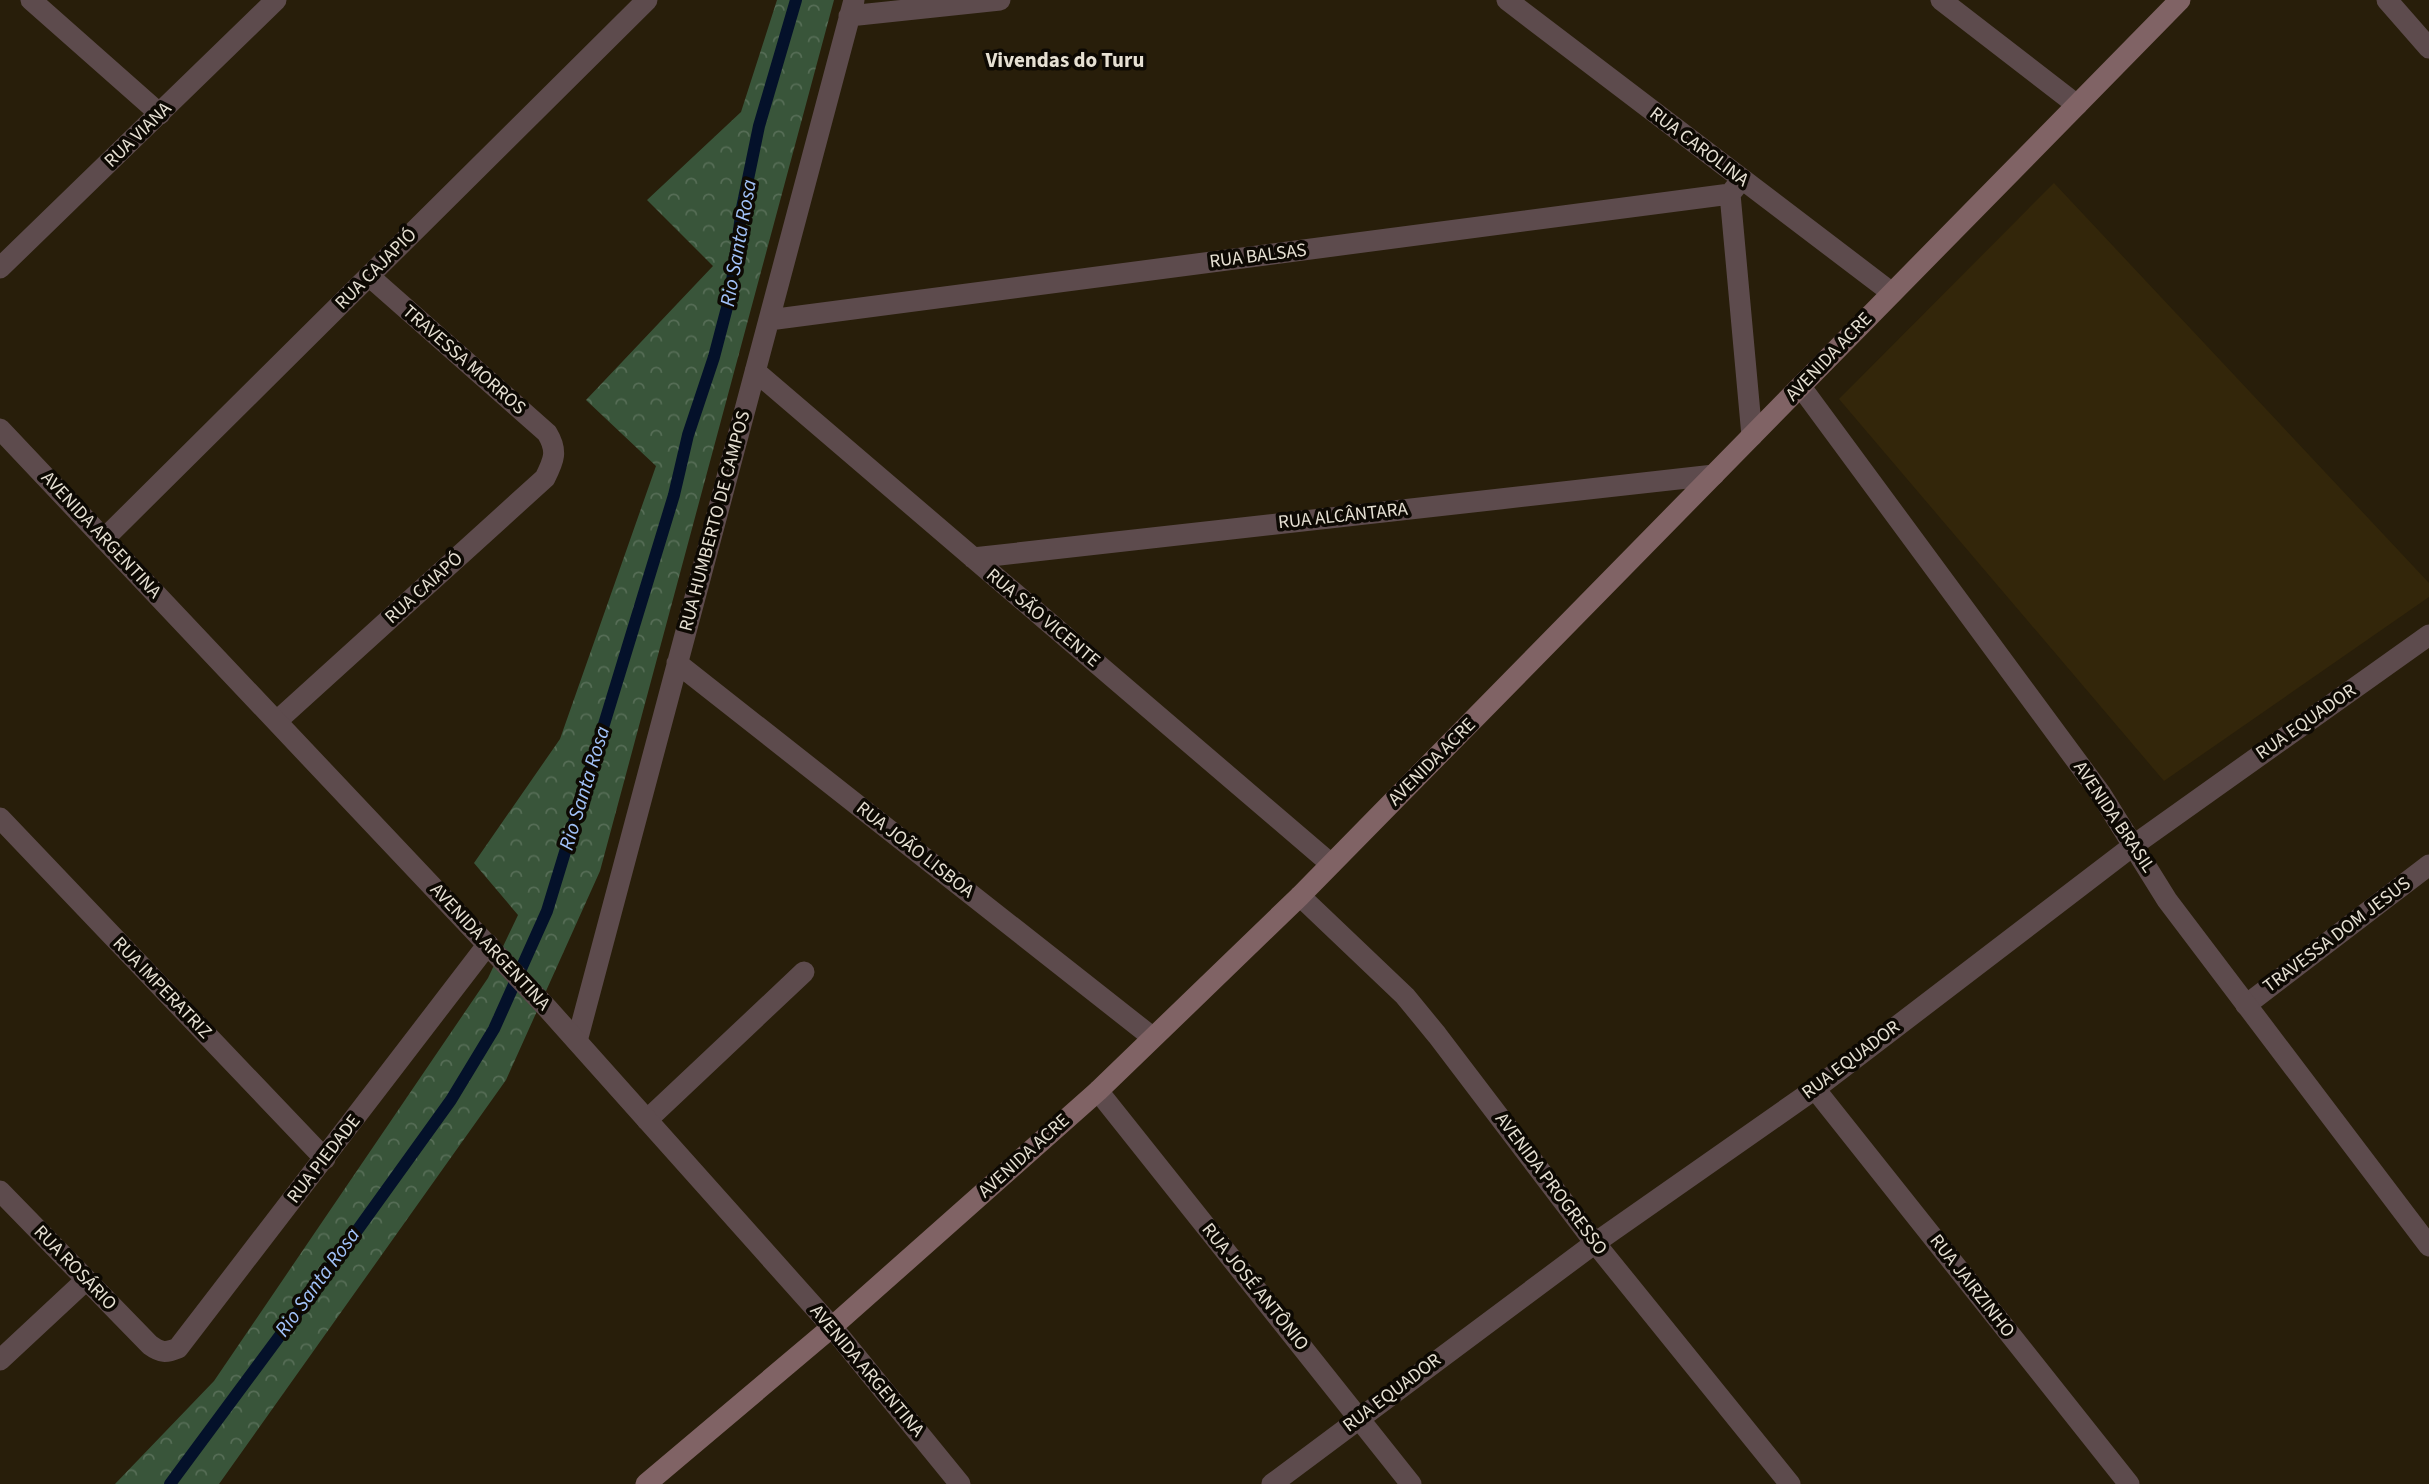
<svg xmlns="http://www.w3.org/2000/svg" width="2429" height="1484" viewBox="0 0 2429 1484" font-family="'Source Sans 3',sans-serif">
  <defs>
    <pattern id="forest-crowns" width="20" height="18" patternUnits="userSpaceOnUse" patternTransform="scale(1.75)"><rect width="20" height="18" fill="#39553a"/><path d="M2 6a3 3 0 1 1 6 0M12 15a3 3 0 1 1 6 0" fill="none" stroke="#566d56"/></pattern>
  </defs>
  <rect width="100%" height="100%" fill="#281e0a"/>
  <path fill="#33260a" d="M2054 183 2429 583V597L2164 781 1839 399Z"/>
  <path fill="url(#forest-crowns)" d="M777 0H834L600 871 506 1080 219 1484H115L214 1381 488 978 518 915 474 863 560 739 656 466 586 400 713 266 647 200 741 112Z"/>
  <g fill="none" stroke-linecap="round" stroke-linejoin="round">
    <path stroke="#04112a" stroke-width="12" d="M170 1484 333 1264 451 1100 494 1029 547 911 674 495 688 435 714 357 730 296 742 208 759 126 796 0"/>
    <path stroke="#5d4b4d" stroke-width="21" d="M2246 1005 2429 865"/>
    <path stroke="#5d4b4d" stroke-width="21" d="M31 0 160 114
      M1507 0 1892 293
      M849 16 1000 0
      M1730 194 1752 436
      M0 268 276 0
      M769 320 1730 194 1742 179
      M755 371 1331 864
      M1801 387 2101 794 2167 900 2429 1246
      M104 539 647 0
      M973 558 1714 475
      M677 663 1152 1037
      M277 721 545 478C554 460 558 451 547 433L369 276
      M0 818 325 1159
      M1300 896 1405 996 1437 1035 1595 1243 1790 1484
      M577 1041 854 0
      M1815 1089 2129 1484
      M1098 1091 1411 1484
      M647 1120 804 972
      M0 1360 86 1280
      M1272 1484 1595 1243 1815 1089 2134 845 2429 635"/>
    <path stroke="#5d4b4d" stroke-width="21" d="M1941 0 2077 105
      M2387 0 2429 48
      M0 429 548 1009 832 1327 960 1484
      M0 1191 150 1345C161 1353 166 1353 178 1348L488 944"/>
    <path stroke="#806365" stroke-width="21" d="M646 1484 832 1327 1098 1091 1300 896 2180 0"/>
  </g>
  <g text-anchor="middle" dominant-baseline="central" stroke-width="7" stroke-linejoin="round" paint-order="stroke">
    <g font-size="19" fill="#e6e0d3" stroke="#0d0903">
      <text transform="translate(138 135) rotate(-44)">RUA VIANA</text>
      <text transform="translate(1699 147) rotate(37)">RUA CAROLINA</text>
      <text transform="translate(1258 256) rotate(-7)">RUA BALSAS</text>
      <text transform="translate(376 269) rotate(-45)">RUA CAJAPIÓ</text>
      <text transform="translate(1829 357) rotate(-46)">AVENIDA ACRE</text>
      <text transform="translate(464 360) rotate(41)">TRAVESSA MORROS</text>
      <text transform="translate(1343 516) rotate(-6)">RUA ALCÂNTARA</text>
      <text transform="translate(715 521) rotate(-75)">RUA HUMBERTO DE CAMPOS</text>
      <text transform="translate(101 535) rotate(47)">AVENIDA ARGENTINA</text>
      <text transform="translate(424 588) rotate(-42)">RUA CAIAPÓ</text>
      <text transform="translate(1043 618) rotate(40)">RUA SÃO VICENTE</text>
      <text transform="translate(2306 722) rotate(-35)">RUA EQUADOR</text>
      <text transform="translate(1432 762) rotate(-45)">AVENIDA ACRE</text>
      <text transform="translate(2114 817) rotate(56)">AVENIDA BRASIL</text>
      <text transform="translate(915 850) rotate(38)">RUA JOÃO LISBOA</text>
      <text transform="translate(2337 935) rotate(-37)">TRAVESSA DOM JESUS</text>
      <text transform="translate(490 947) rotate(47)">AVENIDA ARGENTINA</text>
      <text transform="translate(162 988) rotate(46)">RUA IMPERATRIZ</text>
      <text transform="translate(1851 1060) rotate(-37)">RUA EQUADOR</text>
      <text transform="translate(1024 1156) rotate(-42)">AVENIDA ACRE</text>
      <text transform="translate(324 1159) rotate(-52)">RUA PIEDADE</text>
      <text transform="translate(1551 1184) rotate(53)">AVENIDA PROGRESSO</text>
      <text transform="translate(75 1268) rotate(46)">RUA ROSÁRIO</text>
      <text transform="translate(1972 1286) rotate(52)">RUA JAIRZINHO</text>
      <text transform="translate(1255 1287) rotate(51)">RUA JOSÉ ANTÔNIO</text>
      <text transform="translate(867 1371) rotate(50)">AVENIDA ARGENTINA</text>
      <text transform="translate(1392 1393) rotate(-37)">RUA EQUADOR</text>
    </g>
    <g font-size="21" font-weight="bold" fill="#e6e0d3" stroke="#0d0903">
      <text x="1065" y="60">Vivendas do Turu</text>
    </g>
    <g font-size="21" font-style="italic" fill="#a2c2f9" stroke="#0d0903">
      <text transform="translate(738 243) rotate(-80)">Rio Santa Rosa</text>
      <text transform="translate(584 788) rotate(-73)">Rio Santa Rosa</text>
      <text transform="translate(317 1282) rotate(-54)">Rio Santa Rosa</text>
    </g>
  </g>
</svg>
